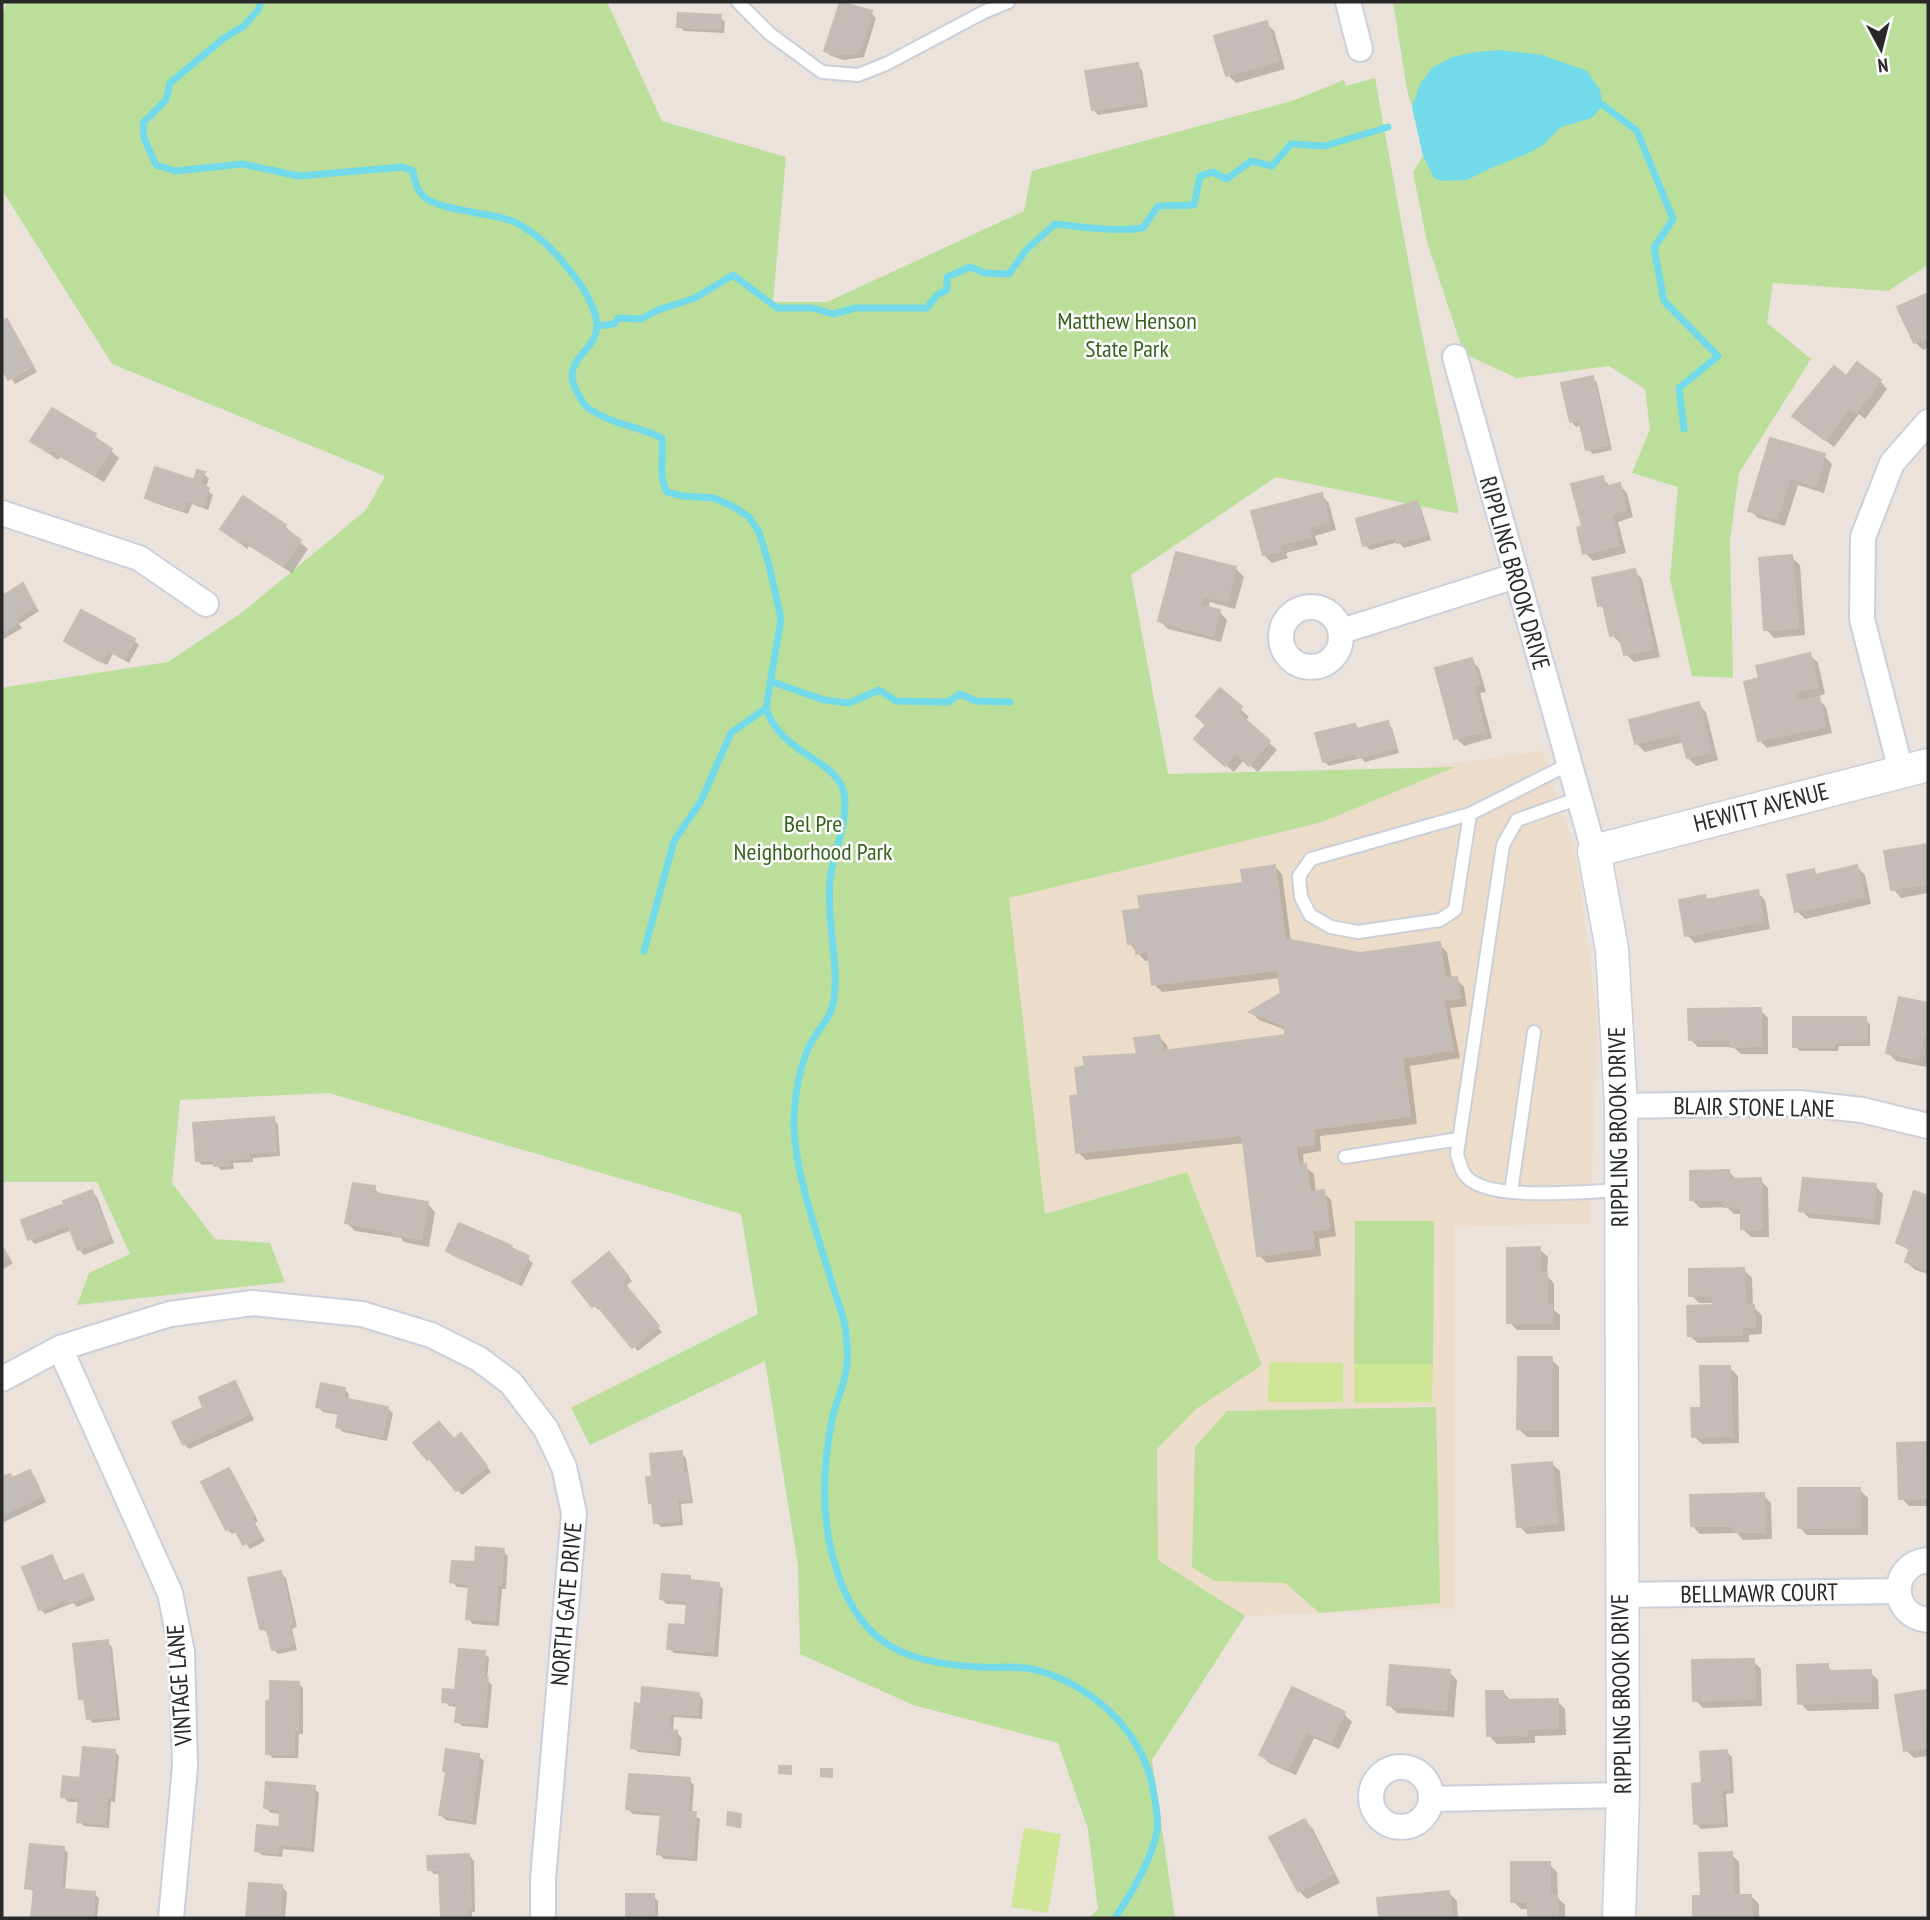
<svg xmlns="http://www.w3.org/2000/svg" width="1930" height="1920" viewBox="0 0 1930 1920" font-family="'PT Sans Narrow',sans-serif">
  <rect width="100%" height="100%" fill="#ebe2db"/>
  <path fill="#ecddcb" d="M993 751 1159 804 1543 751 1576 855 1598 1021 1590 1223 1454 1227V1608L1245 1616 1158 1597 914 1259Z"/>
  <path fill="#bbdf9a" d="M7 2H607L662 121 786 157 773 302H827L1024 211 1032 171 1292 101 1344 80 1346 86 1375 78 1418 314 1459 514 1276 477 1131 575 1168 774 1455 767 1322 822 1009 898 1045 1214 1187 1172 1262 1365 1196 1409 1157 1449 1158 1560 1245 1616 1152 1760 1175 1918H1089L1098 1909 1088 1829 1058 1743 913 1705 800 1654 798 1566 765 1361 590 1445 571 1408 758 1314 741 1214 329 1093 180 1100 172 1183 215 1239 270 1243 285 1282 77 1305 89 1273 130 1254 97 1182H2V690L6 687 168 662 244 611 366 510 385 476 112 364 2 190V16Z
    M1393 2H1928V265L1888 291 1773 283 1767 323 1811 359 1739 473 1730 541 1733 678 1692 676 1670 579 1678 487 1632 473 1650 429 1645 389 1609 366 1517 378 1464 354 1427 242 1413 172 1423 156 1434 177 1420 86 1412 107 1407 90Z
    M1355 1221H1434L1433 1364H1354Z
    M1436 1407 1440 1603 1320 1613 1285 1583 1214 1581 1192 1567 1195 1447 1227 1411Z"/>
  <path fill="#cfe696" d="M1269 1362 1343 1363V1402H1268Z
    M1354 1364H1433L1432 1402 1354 1403Z
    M1024 1828 1061 1834 1048 1913 1011 1907Z"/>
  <path fill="#73dae9" d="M1500 50 1542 55 1587 71 1600 90 1603 105 1592 118 1561 127 1543 145 1529 153 1489 169 1467 180 1441 181 1434 178 1423 156 1412 107 1420 84 1432 68 1452 57 1476 52Z"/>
  <path fill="#0003" d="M871 13 876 18 864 57 844 60 831 56 826 51Z
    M720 17 725 22 724 33 684 31 679 26Z
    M1266 23 1274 31 1285 69 1236 83 1228 75Z
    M1137 65 1142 70 1148 107 1098 115 1093 109Z
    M1928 295V348L1923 350 1915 342 1900 307Z
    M6 321 37 372 15 384 2 364V323Z
    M1592 378 1597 383 1612 450 1593 454 1588 449 1582 425 1576 427 1571 421Z
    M1880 381 1887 389 1865 419 1859 414 1834 447 1803 423Z
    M53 410 95 436 119 458 104 482 60 457 58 460 32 441Z
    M1771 440 1824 456 1832 464 1824 493 1798 485 1785 526 1758 518 1750 510Z
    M204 474 209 479 205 489 213 495 208 510 192 504 188 514 152 502 147 497 195 482Z
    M1602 478 1610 486 1619 485 1627 493 1633 517 1618 522 1626 553 1593 561 1585 553Z
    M1321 495 1329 503 1336 530 1315 536 1318 545 1286 553 1288 558 1272 563 1264 555Z
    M243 498 285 526 293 534 292 536 308 549 292 573 249 546 247 549 223 529Z
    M1416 503 1421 508 1431 540 1404 548 1398 542 1370 550 1365 545Z
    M1178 554 1236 569 1244 577 1235 609 1210 602 1208 609 1219 611 1227 620 1221 642 1168 629 1160 621Z
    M1791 557 1800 565 1805 635 1774 638 1766 629Z
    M1634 571 1642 579 1660 657 1634 662 1626 654 1623 643H1620L1612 635 1607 612 1600 605Z
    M23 586 39 611 19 624 22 628 2 640V594L5 597Z
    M134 640 139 645 129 663 113 654 107 665 71 646 66 641Z
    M1810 655 1818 663 1825 694 1816 697 1826 707 1832 733 1767 748 1759 740 1761 679Z
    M1471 660 1479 668 1486 692 1480 693 1492 738 1464 746 1456 738Z
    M1220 690 1249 717 1245 721 1277 750 1258 772 1244 760 1234 772 1204 747 1208 726Z
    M1698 704 1706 712 1718 760 1696 766 1688 758 1684 742 1645 752 1637 744Z
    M1387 723 1392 728 1399 753 1365 762 1361 758 1329 766 1324 761 1355 726 1360 731Z
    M1928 846V893L1901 898 1893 889 1886 853Z
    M1274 866 1282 874 1291 942 1360 954 1439 944 1447 952 1452 979H1456L1464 987 1467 1006 1450 1008 1460 1058 1410 1066 1417 1124 1320 1136 1321 1151 1303 1154 1304 1166 1314 1174 1316 1193 1323 1192 1331 1200 1336 1236 1319 1239 1321 1256 1267 1263 1259 1255 1245 1143 1086 1160 1078 1152 1080 1096 1139 1056 1159 1037 1167 1045 1168 1052 1287 1037 1286 1030 1259 1020 1252 1013 1283 994 1280 978 1162 992 1154 984 1151 960 1145 961 1129 943 1142 910 1245 884Z
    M1857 867 1865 875 1871 904 1805 919 1797 911 1813 871 1818 876Z
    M1757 892 1765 900 1770 929 1695 943 1687 935 1704 897 1709 901Z
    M1900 999 1928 1005V1056L1926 1067 1896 1061 1888 1053Z
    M1760 1010 1768 1018V1054H1741L1733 1047H1698L1690 1039Z
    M1865 1019 1870 1024V1046H1839L1838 1051H1800L1795 1046Z
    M273 1119 278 1124 280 1156 253 1158V1162L233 1163 234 1169 221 1170 215 1164 202 1165 197 1160Z
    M1729 1172 1737 1180H1760L1768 1188 1769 1237H1751L1743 1229V1214H1734L1727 1207 1700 1208 1692 1200Z
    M1875 1186 1883 1194 1880 1225 1809 1218 1801 1210Z
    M374 1188 382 1196 427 1203 435 1212 429 1247 404 1242 401 1238 355 1231 347 1223Z
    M92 1192 97 1197 114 1243 84 1255 79 1249 72 1230 35 1244 30 1239 23 1220Z
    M1915 1194 1928 1198V1274L1915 1270 1907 1262 1911 1252 1898 1242Z
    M2 1246 13 1263 2 1270Z
    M511 1247 533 1263 522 1286 453 1256 448 1251Z
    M1539 1249 1548 1257 1547 1276 1554 1283V1310L1560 1315V1330H1517L1509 1322Z
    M614 1259 632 1281 625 1287 662 1332 638 1351 601 1308 599 1310 594 1306Z
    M1744 1270 1752 1278 1753 1307 1762 1315V1334L1749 1335V1342L1698 1343 1689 1335 1714 1307V1303H1699L1691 1295Z
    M1551 1359 1559 1367V1437H1527L1519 1429Z
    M1730 1368 1738 1376 1739 1443 1702 1444 1694 1436 1702 1409Z
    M234 1383 239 1388 254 1420 189 1449 184 1444 206 1409Z
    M344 1389 349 1394 348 1401 387 1408 393 1413 387 1441 343 1432 338 1427 340 1415 323 1412 318 1407Z
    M466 1441 491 1472 462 1495 416 1444Z
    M1928 1444V1506H1909L1901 1498 1899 1445Z
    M681 1453 686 1458 693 1503 681 1504 683 1525 661 1527 656 1522 655 1506 650 1502 654 1479Z
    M1551 1463 1560 1471 1565 1531 1527 1534 1519 1526Z
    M229 1470 234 1475 258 1521 255 1523 265 1541 250 1549 238 1531 232 1534 227 1529Z
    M30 1472 35 1477 46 1502 2 1523V1479L10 1476 13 1479Z
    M1860 1490 1868 1498V1535H1807L1799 1527Z
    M1763 1495 1771 1503 1772 1539 1743 1540 1737 1533 1700 1534 1692 1526Z
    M503 1551 508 1556 506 1589H502L499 1626 473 1624 468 1619 470 1588 457 1587 452 1582 477 1564Z
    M51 1557 56 1562 65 1583 82 1576 87 1581 95 1600 77 1607 73 1603 45 1614 40 1609Z
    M281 1573 286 1578 297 1627 292 1629 297 1650 278 1654 273 1649 270 1634 261 1628Z
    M690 1578 694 1582 718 1584 723 1589 718 1657 674 1653 669 1648 686 1627 688 1605 667 1604 661 1599Z
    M107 1642 112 1647 120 1720 93 1723 88 1718 87 1704 81 1699Z
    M484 1653 489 1658 487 1680 492 1685 488 1728 462 1726 457 1721 458 1707 449 1706 444 1701 457 1692Z
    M1753 1661 1761 1669 1762 1706 1703 1708 1695 1700Z
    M1827 1666 1834 1673 1870 1672 1878 1680 1879 1709 1808 1711 1800 1703Z
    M1449 1672 1457 1680 1454 1717 1397 1713 1389 1705Z
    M298 1683 303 1688V1734H299L298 1758H273L268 1753Z
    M1293 1689 1344 1714 1352 1722 1339 1749 1314 1738 1296 1775 1269 1763 1261 1755Z
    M1503 1692 1511 1701H1557L1565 1709 1566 1735 1535 1736V1743L1497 1744 1489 1736Z
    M1926 1692 1928 1694V1756L1914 1758 1906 1750Z
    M698 1694 703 1699 702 1719 674 1717 673 1732 677 1733 682 1738 680 1756 638 1752 633 1747 637 1705Z
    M114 1751 119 1756 115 1802 111 1801 109 1828 84 1826 79 1821 80 1802H68L63 1796Z
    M1727 1752 1732 1757 1734 1793 1726 1794 1728 1827 1701 1829 1696 1823 1704 1785Z
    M478 1756 484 1761 476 1825 446 1820 441 1815 448 1773Z
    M689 1780 694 1785 692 1814 700 1819 697 1861 664 1859 659 1854 662 1816 633 1814 628 1809Z
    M314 1788 319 1793 314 1852 283 1849 282 1857 262 1855 256 1850 280 1829 282 1814 271 1813 266 1808Z
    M740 1815 742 1817 741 1828 728 1824Z
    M1305 1821 1313 1829 1340 1883 1307 1899 1299 1891Z
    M63 1848 68 1853 65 1891 94 1893 99 1899 97 1918H33L36 1893 27 1888Z
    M1731 1854 1739 1862 1740 1897 1751 1896 1759 1904V1918H1695L1694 1898 1703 1897Z
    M469 1855 474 1861 475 1912H472V1918H442L441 1874H434L429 1869Z
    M1549 1864 1557 1872 1558 1898 1565 1905V1918H1530V1909H1521L1513 1901Z
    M251 1885 282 1887 287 1892 285 1918H248Z
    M1449 1893 1457 1901 1458 1918H1381L1379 1900Z
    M628 1896H653L658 1901V1918H628Z"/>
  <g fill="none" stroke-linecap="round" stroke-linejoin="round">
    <path stroke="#73dae9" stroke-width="7" d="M261 2 258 10 244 26 224 38 170 83 166 100 143 123 144 138 156 165 176 171 242 164 299 176 403 167 413 171C414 179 416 189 423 196 441 212 492 212 515 222 530 230 546 243 557 255 573 274 594 298 597 324 599 350 560 359 576 390 579 396 583 404 588 408 611 424 637 426 662 438 664 457 658 475 667 492L682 496 714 498 734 507 749 517 759 532 769 565 781 619 766 708C780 754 837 759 844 793 849 821 833 853 830 880 826 920 839 960 834 999 832 1020 814 1032 807 1051 799 1071 795 1096 794 1117 792 1165 818 1236 832 1283 836 1299 845 1316 846 1333 847 1342 848 1353 847 1363 846 1382 836 1401 832 1420 822 1470 821 1525 838 1574 862 1647 909 1664 981 1667 999 1668 1022 1665 1040 1671 1096 1688 1146 1735 1154 1795 1156 1806 1159 1820 1157 1831 1151 1862 1132 1892 1115 1918
      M1603 105 1637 131 1673 219 1654 248 1664 301 1718 356 1679 388 1684 429
      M597 326 614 324 618 318 641 319 658 310 695 298 733 275 777 308H812L833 314 855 308H927L937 295 947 290V277L970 267 985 273 1009 274 1026 250 1055 224C1084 227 1114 232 1143 228L1158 206 1194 205 1200 176 1213 172 1227 179 1251 161 1272 166 1291 144 1325 146 1388 127
      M770 681 824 700 849 703 879 690 896 701 948 702 960 694 976 701 1010 702
      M644 951 674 841 701 801 731 733 766 708"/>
  </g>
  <path fill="#c3bcb8" stroke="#c6beb5" stroke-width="2" d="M840 2 872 11 859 52 837 55 824 51Z
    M678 13 721 15 720 29 677 27Z
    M1267 21 1278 61 1226 76 1214 36Z
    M1138 63 1144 102 1092 110 1085 71Z
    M1928 293V337L1914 343 1897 307Z
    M7 319 33 366 8 380 2 367V321Z
    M1857 362 1881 380 1856 412 1850 407 1825 440 1792 416 1834 366 1846 376Z
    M1593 376 1608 445 1586 450 1579 420 1570 422 1561 383Z
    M52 408 96 434 94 437 112 449 95 475 51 450 49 453 30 441Z
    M1770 438 1825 454 1816 486 1790 478 1777 519 1748 511Z
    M155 467 194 480 197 470 205 472 200 485 209 488 203 506 187 500 183 510 145 498Z
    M1603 476 1605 487 1620 483 1626 510 1611 514 1619 545 1583 554 1577 528 1582 526 1571 484Z
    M1322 493 1329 522 1308 528 1311 537 1279 545 1281 551 1263 555 1251 511Z
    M243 496 286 525 284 528 301 540 283 566 241 539 239 542 220 529Z
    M1417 501 1427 535 1397 543 1395 537 1363 546 1356 519Z
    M1176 552 1236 567 1227 602 1202 596 1200 605 1220 610 1213 636 1158 621Z
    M1792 555 1798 628 1764 630 1759 558Z
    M1635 569 1653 649 1624 655 1619 634 1610 636 1603 605 1598 606 1592 578Z
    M23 583 35 606 15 618 18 623 2 632V592L4 595Z
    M81 610 135 639 124 659 108 650 101 662 64 641Z
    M1810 653 1818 687 1794 692 1796 702 1819 697 1825 726 1758 741 1744 682 1759 678 1756 666Z
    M1472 658 1479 684 1473 686 1485 731 1454 739 1435 668Z
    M1220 688 1242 707 1238 713 1270 741 1249 766 1235 753 1225 766 1194 739 1206 725 1196 716Z
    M1699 702 1711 752 1687 758 1680 733 1635 744 1629 720Z
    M1388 721 1395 748 1358 758 1357 753 1323 762 1315 733 1355 724 1357 729Z
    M1928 844V891L1927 884 1891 890 1884 851Z
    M1275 865 1285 939 1360 953 1440 942 1445 978 1457 977 1460 998 1443 1000 1453 1050 1402 1058 1410 1116 1313 1129 1314 1144 1296 1146 1298 1165 1306 1164 1310 1192 1324 1190 1329 1228 1312 1231 1314 1248 1257 1256 1242 1135 1076 1153 1070 1096 1078 1095 1075 1068 1085 1066 1083 1057 1137 1054 1134 1038 1159 1035 1163 1051 1285 1035V1026L1249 1012 1281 993 1277 970 1152 985 1148 951 1136 954 1135 943 1128 944 1123 911 1140 909 1138 896 1243 883 1241 870Z
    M1857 865 1864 897 1795 912 1787 875 1814 869 1815 875Z
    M1758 890 1763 921 1685 936 1679 900 1705 895 1706 900Z
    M1899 997 1928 1003V1037L1923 1036 1918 1060 1886 1053Z
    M1761 1008V1046L1731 1047V1039L1689 1040 1688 1009Z
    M1793 1017H1866V1041L1834 1042V1047H1793Z
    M274 1117 276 1151 248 1153 249 1158 229 1159 230 1165 214 1166 213 1160 196 1161 193 1123Z
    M1729 1170 1730 1179 1761 1178 1762 1229H1741V1206L1724 1207V1200H1690V1171Z
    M1803 1178 1876 1184 1873 1218 1799 1211Z
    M353 1183 375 1186 374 1193 428 1202 421 1239 394 1235 395 1232 345 1223Z
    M92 1190 110 1238 78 1250 68 1225 28 1240 21 1220 64 1204 63 1201Z
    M1914 1191 1928 1196V1270L1905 1262 1910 1248 1896 1243Z
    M459 1223 512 1246 511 1248 529 1256 517 1283 446 1251Z
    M2 1246 9 1258 2 1262Z
    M1540 1247V1273H1547V1305H1552V1323H1507V1248Z
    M609 1252 628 1276 622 1281 659 1326 632 1348 596 1304 592 1307 572 1282Z
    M1744 1268 1745 1305H1754L1755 1327H1742V1335L1688 1336 1687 1306 1713 1305V1295L1689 1296V1269Z
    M1518 1357H1552L1551 1429H1517Z
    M1700 1366H1730L1732 1436 1692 1437 1691 1408H1701Z
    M235 1381 250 1414 183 1445 172 1422 203 1408 199 1397Z
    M321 1383 345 1388 343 1398 388 1407 382 1437 336 1427 339 1412 316 1407Z
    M439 1422 454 1439 461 1433 487 1466 456 1491 429 1458 427 1460 413 1443Z
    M1928 1442 1926 1498 1899 1499 1897 1443Z
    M682 1451 683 1474H687L689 1499 677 1500 679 1520 654 1523 652 1502 649 1503 646 1477H652L650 1454Z
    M1552 1462 1557 1523 1517 1527 1512 1465Z
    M229 1468 254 1516 251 1517 261 1536 243 1545 233 1526 226 1530 201 1482Z
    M30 1470 42 1496 2 1515V1477L10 1474 12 1478Z
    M1798 1488H1860V1527L1798 1528Z
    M1764 1493 1765 1532H1734L1733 1526H1691L1690 1495Z
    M476 1547 504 1549 501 1585 497 1584 495 1621 466 1619 469 1584 450 1582 452 1561 475 1562Z
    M52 1555 62 1582 83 1574 91 1595 70 1603 68 1598 39 1610 22 1567Z
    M281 1571 293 1623 288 1624 293 1645 272 1650 267 1630 260 1629 248 1578Z
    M662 1574 690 1576V1580L719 1583 713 1652 667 1649 669 1624 685 1625 687 1601 660 1599Z
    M108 1640 116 1716 87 1719 84 1699H79L73 1644Z
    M459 1649 485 1651 483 1678H488L483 1724 455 1722 457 1703 442 1702 443 1689 455 1690Z
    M1754 1659 1755 1699 1693 1701 1692 1660Z
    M1828 1664V1671L1871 1670V1701L1798 1704 1797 1665Z
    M1390 1665 1450 1670 1446 1710 1387 1705Z
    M270 1681 299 1682 298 1730 294 1729V1754H266V1701L270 1700Z
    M642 1687 699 1693 697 1715 669 1713 668 1730 677 1731 675 1752 631 1748 635 1703 641 1704Z
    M1292 1687 1345 1712 1331 1742 1306 1731 1288 1769 1259 1755Z
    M1926 1690 1928 1747 1904 1751 1895 1695Z
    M1486 1691H1503L1504 1700 1558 1699V1728L1527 1729V1735L1487 1736Z
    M83 1747 115 1750 111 1797H107L105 1824 77 1822 79 1798 61 1797 63 1776 80 1778Z
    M446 1749 479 1754 471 1820 439 1815 446 1772 443 1771Z
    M1727 1750 1730 1789H1721L1724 1822 1694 1824 1692 1784 1702 1783 1700 1752Z
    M779 1766H791V1774L779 1773Z
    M821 1769H832V1777L821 1776Z
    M629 1774 690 1778 687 1812H696L692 1857 657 1854 661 1812 626 1809Z
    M266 1782 315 1786 310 1847 278 1844V1853L255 1851 257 1825 279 1827 280 1810 264 1808Z
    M728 1812 741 1814 739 1827 727 1825Z
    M1305 1819 1333 1874 1298 1892 1269 1837Z
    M30 1844 64 1847 60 1889 95 1892 92 1918H31L34 1889 25 1888Z
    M1732 1852 1733 1895H1751L1752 1918H1693V1896H1701L1699 1853Z
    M469 1854 471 1908H467V1918H441L439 1870H428L427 1856Z
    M1511 1862H1550V1895H1557L1558 1918H1528V1901L1511 1902Z
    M249 1883 282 1885 280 1918H246Z
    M1449 1891 1452 1918H1379L1377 1898Z
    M626 1894H654V1916H657V1918H626Z"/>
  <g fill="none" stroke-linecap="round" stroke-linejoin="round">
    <defs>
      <path id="service" d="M738 2 770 34 822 72 858 75 886 64 984 12 1008 2
        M1579 798 1517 820 1503 845 1457 1154C1459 1160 1461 1170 1465 1175 1486 1203 1586 1191 1621 1190
        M1470 814 1455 910 1440 920 1358 932 1331 927 1310 915 1301 897 1299 876 1311 859 1470 814 1569 764
        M1345 1157 1459 1139
        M1511 1192 1534 1032"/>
      <path id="minor" d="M1348 2 1360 49
        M1455 357 1594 851
        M2 513 139 558 206 604
        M1281 637a30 30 0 1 1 60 0a30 30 0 1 1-60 0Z
        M1342 631 1515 576
        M1901 771 1862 619 1863 537 1892 463 1928 422
        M1621 1106 1799 1103 1862 1110 1928 1126
        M60 1348 170 1593 182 1652 185 1767 171 1918
        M2 1379 60 1348 170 1314 253 1303 362 1314 431 1335 479 1359 511 1383 546 1429 564 1467 574 1513 543 1879V1918
        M1928 1560C1889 1564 1889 1616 1928 1620
        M1620 1595 1898 1591
        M1371 1797a30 30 0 1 1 60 0a30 30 0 1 1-60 0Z
        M1431 1799 1623 1795"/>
      <path id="tertiary" d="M1619 1918 1623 1795 1621 1106 1612 949 1594 851 1928 765"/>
    </defs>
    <use href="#service" stroke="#cacfda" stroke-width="16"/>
    <use href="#minor" stroke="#cacfda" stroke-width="28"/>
    <use href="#tertiary" stroke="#cacfda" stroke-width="35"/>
    <use href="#service" stroke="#fff" stroke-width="12"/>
    <use href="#minor" stroke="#fff" stroke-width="24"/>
    <use href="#tertiary" stroke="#fff" stroke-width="32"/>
  </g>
  <g text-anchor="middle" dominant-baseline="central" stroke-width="5" stroke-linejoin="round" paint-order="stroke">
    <g font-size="24" fill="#35631d" stroke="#fff">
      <text x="1127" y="320">Matthew Henson<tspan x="1127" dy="28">State Park</tspan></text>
      <text x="813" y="823">Bel Pre<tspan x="813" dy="28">Neighborhood Park</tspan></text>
    </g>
    <g font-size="24" fill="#292929" stroke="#fff">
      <text transform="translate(1515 573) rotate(74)">RIPPLING BROOK DRIVE</text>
      <text transform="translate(1761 807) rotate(-14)">HEWITT AVENUE</text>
      <text transform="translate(1754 1107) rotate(1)">BLAIR STONE LANE</text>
      <text transform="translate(1618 1127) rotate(-91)">RIPPLING BROOK DRIVE</text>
      <text transform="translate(1759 1593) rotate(-1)">BELLMAWR COURT</text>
      <text transform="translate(566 1604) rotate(-85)">NORTH GATE DRIVE</text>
      <text transform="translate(179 1685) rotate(-94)">VINTAGE LANE</text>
      <text transform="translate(1621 1694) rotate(-91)">RIPPLING BROOK DRIVE</text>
    </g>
  </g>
  <rect width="1930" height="1920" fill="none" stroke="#292929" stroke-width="7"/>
  <g transform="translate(1881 49) rotate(173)" stroke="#ffffff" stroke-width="5" paint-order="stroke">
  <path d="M0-5L12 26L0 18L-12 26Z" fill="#292929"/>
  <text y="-10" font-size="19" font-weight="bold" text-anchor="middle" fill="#292929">N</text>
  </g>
</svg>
